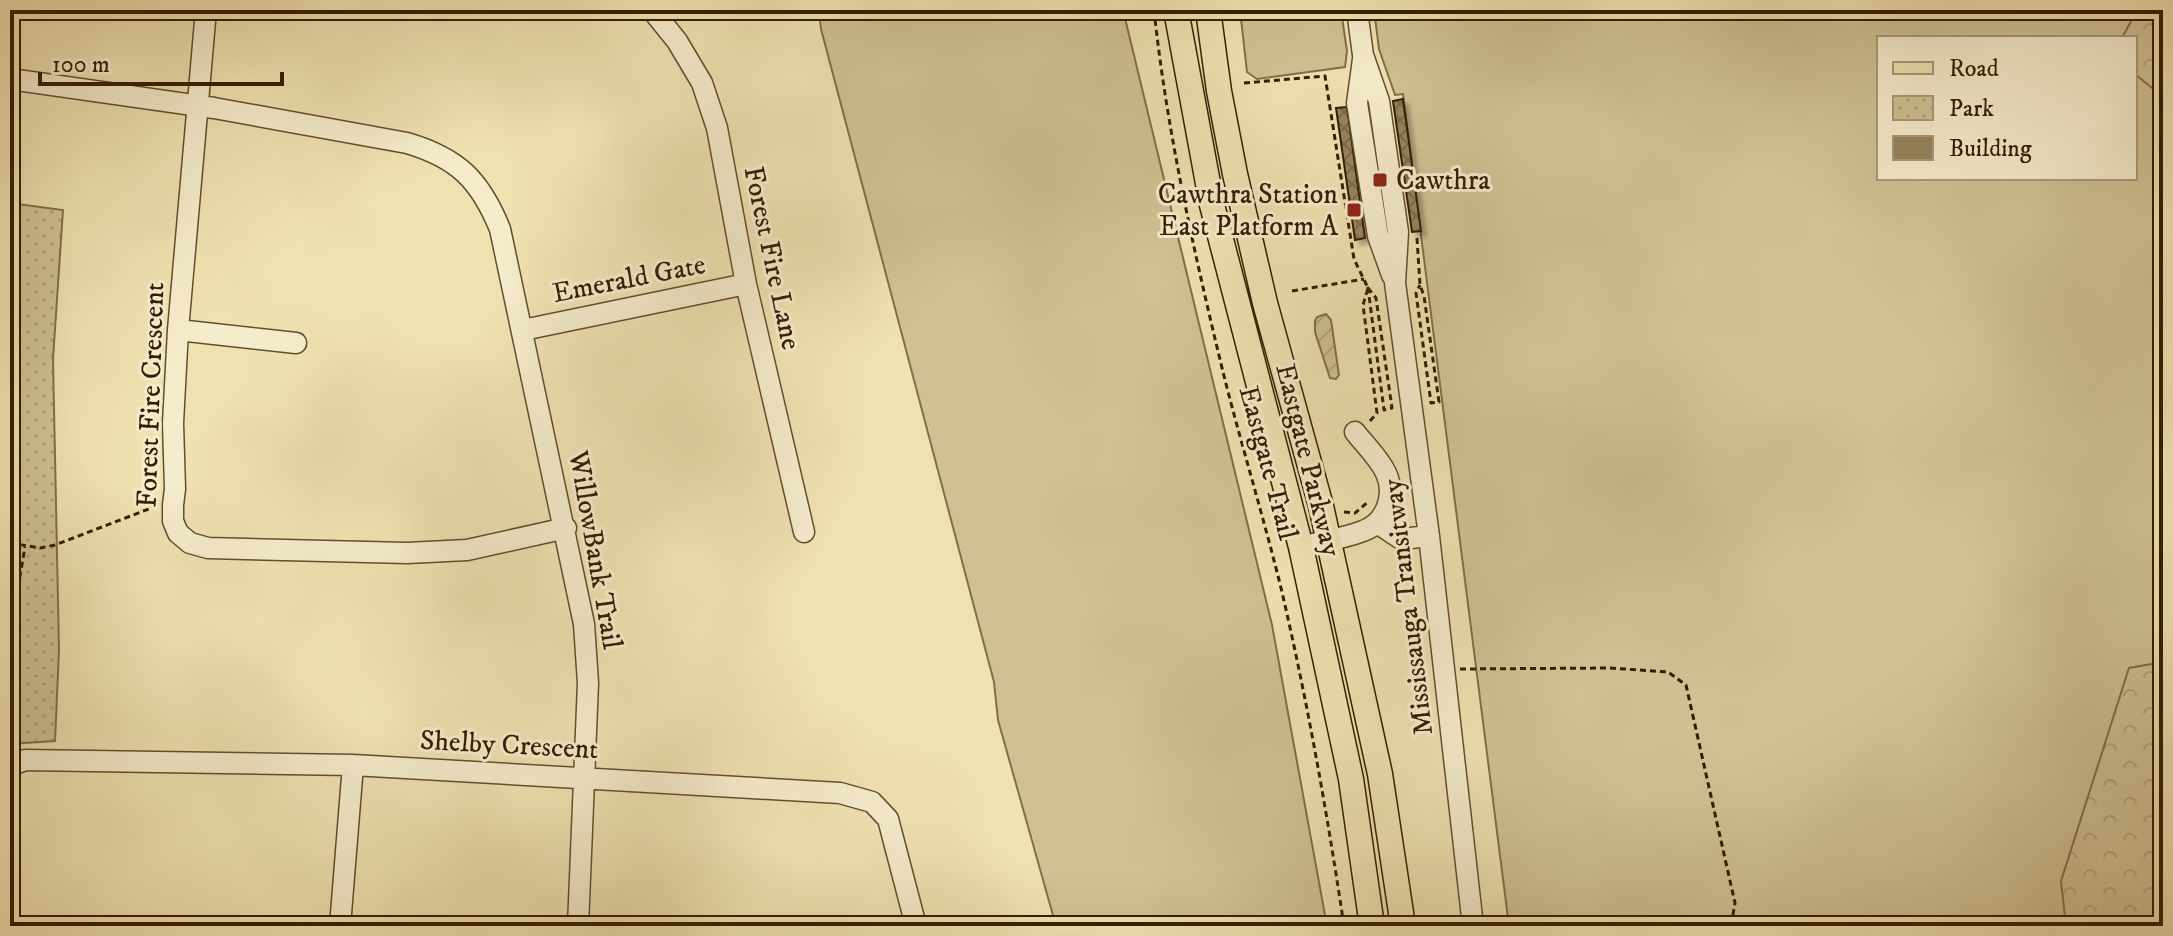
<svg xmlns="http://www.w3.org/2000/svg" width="2173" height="936" viewBox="0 0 2173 936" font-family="'IM FELL DW Pica',serif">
  <defs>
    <pattern id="forest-crowns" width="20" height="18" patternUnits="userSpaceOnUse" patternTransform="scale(2)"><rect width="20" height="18" fill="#cfc193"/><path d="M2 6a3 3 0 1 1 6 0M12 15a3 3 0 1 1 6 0" fill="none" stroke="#b2a57d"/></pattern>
    <pattern id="park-dots" width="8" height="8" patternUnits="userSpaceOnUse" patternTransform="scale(2)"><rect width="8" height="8" fill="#cfc193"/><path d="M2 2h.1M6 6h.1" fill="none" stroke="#b2a57d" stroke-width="1.8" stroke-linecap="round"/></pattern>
    <pattern id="garden-furrows" width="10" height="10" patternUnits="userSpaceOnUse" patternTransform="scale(2)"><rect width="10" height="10" fill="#cfc193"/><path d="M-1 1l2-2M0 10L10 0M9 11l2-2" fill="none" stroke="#b2a57d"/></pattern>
    <pattern id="building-cross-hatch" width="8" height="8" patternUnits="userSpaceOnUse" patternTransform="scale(2)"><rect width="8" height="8" fill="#95835d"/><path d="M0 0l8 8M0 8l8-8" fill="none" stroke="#7a6b4a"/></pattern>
    <filter id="shadow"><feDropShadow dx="5" dy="5" stdDeviation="2" flood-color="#0004"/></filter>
  </defs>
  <rect width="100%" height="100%" fill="#efe2b1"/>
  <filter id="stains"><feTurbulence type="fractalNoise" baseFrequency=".0025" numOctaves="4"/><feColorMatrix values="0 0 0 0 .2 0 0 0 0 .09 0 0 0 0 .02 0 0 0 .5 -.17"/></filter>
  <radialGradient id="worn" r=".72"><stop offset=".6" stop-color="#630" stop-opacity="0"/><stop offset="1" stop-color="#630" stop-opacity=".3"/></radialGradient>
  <path fill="#cfc193" stroke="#816f4a" stroke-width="2" fill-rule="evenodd" d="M819 10H1123L1272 625 1327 926H1056L998 720 994 682 821 29Z
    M1240 10H1341L1347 51 1345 67 1257 79 1247 72Z
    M1374 10H2163V926H1509L1403 94 1395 95 1379 49ZM1879 38H2135V178H1879Z"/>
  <path fill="url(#forest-crowns)" stroke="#816f4a" stroke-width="2" d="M2137 10H2159L2163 14V97L2135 74V38H2122Z
    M2163 662V926H2066L2061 881 2129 668Z"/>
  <path fill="url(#park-dots)" stroke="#816f4a" stroke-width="2" d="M10 203 63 210 53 359 59 650 55 741 10 744Z"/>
  <path fill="url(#garden-furrows)" stroke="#816f4a" stroke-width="2" d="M1326 314 1331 320 1339 375 1336 379 1330 378 1315 332V321L1317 317Z"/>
  <path fill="url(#building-cross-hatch)" stroke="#331d01" stroke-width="2" filter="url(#shadow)" d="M1403 99 1421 231 1412 232 1393 101Z
    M1347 107 1365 238 1355 240 1336 108Z"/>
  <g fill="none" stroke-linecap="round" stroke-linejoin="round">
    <defs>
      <path id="minor" d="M206 10 178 330 173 423 175 489 173 505V521L178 533 190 543 208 548 407 553 467 550 566 528
        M652 10 677 41 702 83 717 128 746 284 804 532
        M1357 10 1363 55 1379 101 1398 232 1395 283 1429 536 1473 926
        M1363 59 1357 103 1378 236 1392 275
        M10 79 214 108 407 143C458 158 480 180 500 229L584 624 588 683 578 926
        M178 330 296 343
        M523 330 746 284
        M1377 523 1401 539 1429 536
        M1301 547C1321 541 1343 539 1363 531 1386 523 1396 495 1386 473 1379 458 1365 445 1355 432
        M10 766 25 760 353 765 840 793 872 802 888 819 916 926
        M340 926 353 765"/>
      <path id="major" d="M1176 10 1212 205 1301 547 1351 779 1372 926
        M1208 10 1219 91 1235 174 1265 303 1321 506 1380 774 1403 926"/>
    </defs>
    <use href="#minor" stroke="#624e2d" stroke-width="23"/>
    <use href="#major" stroke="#331d01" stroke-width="27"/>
    <path stroke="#331d01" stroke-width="3" stroke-dasharray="6 4" stroke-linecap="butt" d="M1154 10C1167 132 1194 252 1223 372 1241 444 1263 515 1281 588 1307 699 1327 812 1344 926
      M1244 83 1325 76 1354 259 1368 288 1363 305 1377 413 1369 422
      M1417 238 1420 285 1424 296 1439 402 1431 403 1416 293 1420 285
      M1368 288 1376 298 1392 408 1384 410Z
      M1292 291 1364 279
      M1344 512 1355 513 1368 502
      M10 543 40 548 55 545 154 507
      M10 616 15 605 25 547
      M1460 669 1610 668 1668 672 1686 685 1735 903 1731 926"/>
    <use href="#minor" stroke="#f5eccc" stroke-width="20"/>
    <use href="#major" stroke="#efe2b1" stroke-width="24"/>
  </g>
  <g fill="#8f2418" stroke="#f5eccc" stroke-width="3">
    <rect x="1372" y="172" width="16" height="16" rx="4"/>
    <rect x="1346" y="202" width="16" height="16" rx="4"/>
  </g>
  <g text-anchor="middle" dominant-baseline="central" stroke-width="6" stroke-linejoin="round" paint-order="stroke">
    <g font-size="28" fill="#331d01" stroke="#f5eccc" text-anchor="start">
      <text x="1396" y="180">Cawthra</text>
      <text x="1338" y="194" text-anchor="end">Cawthra Station<tspan x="1338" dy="32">East Platform A</tspan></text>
    </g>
    <g font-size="28" fill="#331d01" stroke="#f5eccc">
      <text transform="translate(772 258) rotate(78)">Forest Fire Lane</text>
      <text transform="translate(629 279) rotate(-11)">Emerald Gate</text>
      <text transform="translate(151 395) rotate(-88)">Forest Fire Crescent</text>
      <text transform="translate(1308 460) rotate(76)">Eastgate Parkway</text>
      <text transform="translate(1268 463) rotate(75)">Eastgate Trail</text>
      <text transform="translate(595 550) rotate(80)">WillowBank Trail</text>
      <text transform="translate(1408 607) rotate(-97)">Mississauga Transitway</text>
      <text transform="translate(509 745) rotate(3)">Shelby Crescent</text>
    </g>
  </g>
  <rect width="2173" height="936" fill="none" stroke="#efe2b1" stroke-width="40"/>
  <rect x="12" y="12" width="2149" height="912" fill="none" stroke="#331d01" stroke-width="4"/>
  <rect x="20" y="20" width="2133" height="896" fill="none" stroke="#331d01" stroke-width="2"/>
  <rect x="1877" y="36" width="260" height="144" fill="#f5eccc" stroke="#a7997b" stroke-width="2"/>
  <rect x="1893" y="62" width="40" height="12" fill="#efe2b1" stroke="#a7997b" stroke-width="2"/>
  <text x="1949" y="76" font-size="24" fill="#331d01">Road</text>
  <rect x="1893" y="96" width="40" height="24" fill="url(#park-dots)" stroke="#a7997b" stroke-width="2"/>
  <text x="1949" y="116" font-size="24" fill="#331d01">Park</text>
  <rect x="1893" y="136" width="40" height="24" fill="#95835d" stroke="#a7997b" stroke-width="2"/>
  <text x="1949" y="156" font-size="24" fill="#331d01">Building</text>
  <path d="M40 72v12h242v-12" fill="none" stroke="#331d01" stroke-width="4"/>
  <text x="52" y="72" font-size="24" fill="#331d01" stroke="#f5eccc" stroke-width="6" paint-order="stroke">100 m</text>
  <rect width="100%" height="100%" filter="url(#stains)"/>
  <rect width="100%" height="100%" fill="url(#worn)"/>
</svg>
